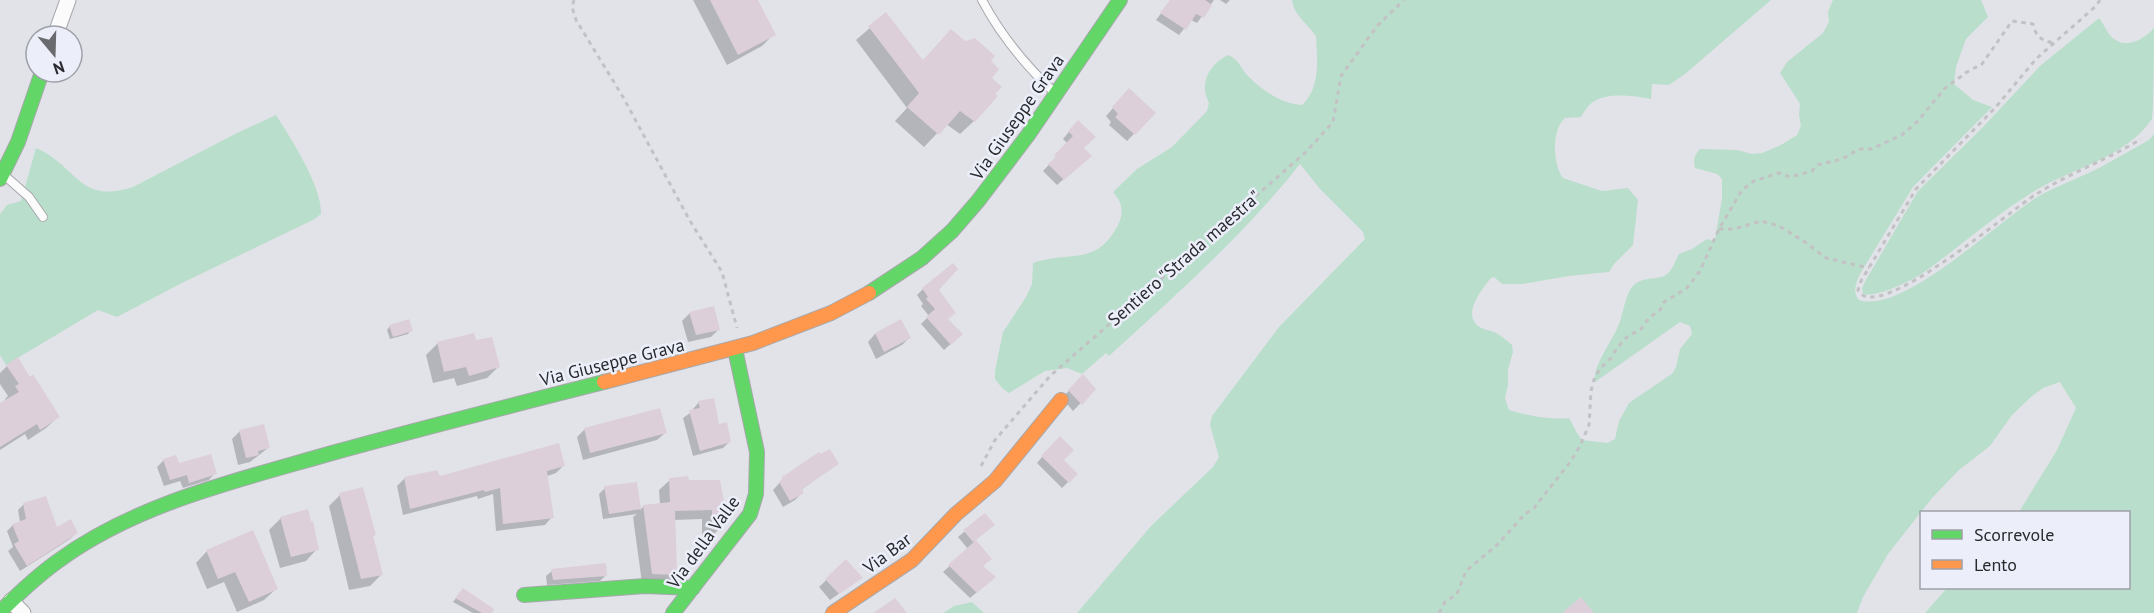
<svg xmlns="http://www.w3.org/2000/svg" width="2154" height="613" viewBox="0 0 2154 613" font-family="'PT Sans',sans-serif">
  <rect width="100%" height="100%" fill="#e2e3e9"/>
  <path fill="#badecc" d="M1292 0H1771L1685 74 1669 85 1652 84 1651 99C1633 96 1609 92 1593 102 1588 105 1584 112 1581 117L1565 118C1551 130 1553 165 1563 178L1602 191 1628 188 1638 200 1633 245 1614 264 1609 272 1569 276 1523 284H1502L1494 277 1491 278C1483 288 1462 313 1478 326 1483 330 1491 330 1496 333 1502 336 1507 341 1512 345L1513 352 1508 370V385L1505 398 1509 410C1529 416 1548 420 1569 418L1577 433 1582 440 1607 443 1615 439 1619 421 1629 403 1673 373 1676 367 1680 349 1692 334 1690 326 1680 322 1595 382C1592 364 1616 338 1621 318 1624 308 1627 290 1635 284 1646 275 1662 282 1670 271 1674 266 1676 259 1679 254L1692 249 1707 239 1713 241 1715 239 1722 198V179L1717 174 1695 168C1693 159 1694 156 1700 149L1737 150 1752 154 1762 153 1781 145 1797 135 1801 126 1799 115 1800 104 1780 73 1787 62 1823 33 1829 22 1828 12 1833 0H1981L1988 17 1966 39 1956 67 1954 84 1973 100 1992 107 1913 187 1860 274C1856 284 1852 291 1859 300 1903 315 2000 219 2039 196 2059 185 2081 177 2101 167 2117 158 2133 149 2149 140L2154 134V613H1925L1947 588H2128V512H2019L2057 450 2076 408 2060 382 2043 388 2032 396 2012 415 1990 446 1959 470 1932 498 1888 554 1863 597 1857 613H1077L1151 526 1213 467 1219 457 1210 425 1212 416 1279 327 1365 239 1363 232 1320 189 1300 164C1244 235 1176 295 1109 356L1106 353 1082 374 1067 368 1045 371 1009 393 1002 388 995 379V371L1003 332 1026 297 1032 284 1033 263C1069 250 1097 268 1119 223 1124 211 1122 202 1113 192L1137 169 1172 147 1207 111 1209 103C1199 84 1208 65 1228 55 1239 59 1241 69 1248 76 1263 91 1280 103 1302 105 1321 87 1317 60 1316 36 1308 24 1294 16 1292 0Z
    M2099 18C2104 24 2108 35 2114 39 2128 49 2144 39 2154 28 2154 43 2154 111 2152 119 2126 158 2071 168 2033 192 1997 214 1964 243 1930 268 1917 278 1879 298 1863 294L1862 288 1867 278 1918 191 1983 127 2040 66Z
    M276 115C291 139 322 186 321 214L313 220 182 283 117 317 98 310 6 365 0 355V214L7 205 21 201 36 148C77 165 78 205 133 187L235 134Z
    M972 602 984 613H943L954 606Z"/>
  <path fill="#0003" d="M693 0H757L774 34 762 46 727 65Z
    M1171 0H1214L1197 23 1191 20 1179 35 1156 20Z
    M1220 0H1230L1226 4Z
    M886 14 922 62 990 78 974 121 960 134 946 124 924 147 895 121 907 108 856 40Z
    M1122 98 1154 113 1127 141 1109 125 1111 122 1106 116Z
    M1072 128 1082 148 1083 162 1057 185 1043 171 1068 144 1063 139Z
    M923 289H937L955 340 944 350 921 324 929 316 921 306 923 304 917 295Z
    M690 313 719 329 711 337 688 342 682 321Z
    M900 321 909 338 902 345 876 359 868 342 875 334Z
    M390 326 411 330 408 334 390 339 387 330Z
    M473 335 475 342 498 367 487 378 457 386 454 378 433 383 426 355 437 344Z
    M7 366 58 417 46 428 28 440 25 434 0 450V405L6 401 5 399 8 396 0 384V373Z
    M1083 376 1094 389 1073 411 1062 398Z
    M699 402 729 442 723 448 693 456 683 418 693 411V409Z
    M659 410 665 433 657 440 583 460 577 437 584 430Z
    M263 426 268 448 250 462 238 465 232 439 239 432Z
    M1054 443 1062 460 1076 474 1062 488 1037 463Z
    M164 460 178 465 215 473 209 480 183 488 180 481 164 486 157 467Z
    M837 464 801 490 802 493 795 500 783 507 773 490 783 479Z
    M563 466 556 473 547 476 552 517 545 525 496 531 493 494 478 499 477 496 403 515 397 486 405 478H440Z
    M687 478 725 523 714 534 702 535V519L674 520 676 574 665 584 642 583 633 517 637 514 603 519 599 494 605 488 635 483 640 510 644 506 660 504 659 490 670 480Z
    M340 495 375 534 372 537 381 575 370 586 349 590 329 506Z
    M24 504 56 529 76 533 70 539 20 571 8 551 13 547 7 531 13 525 20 522 18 510Z
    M984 515 974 541 990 559 982 567 988 583 970 598 943 572 968 549 958 537Z
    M281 518 317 549 306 561 280 568 269 530Z
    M207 551 276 589 264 600 237 612 224 582 207 589 196 563Z
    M846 561 861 578 830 600 819 587Z
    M552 571 606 575 600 581 547 585 546 576Z
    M460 593 490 613H473L453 602Z"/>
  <path fill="#ddcfd9" d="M710 0H758L776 35 738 55Z
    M1170 0H1205L1212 5 1204 18 1196 14 1186 30 1160 13Z
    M886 12 923 60 951 29 965 41 975 38 995 56 991 61 999 69 992 78 1002 87 995 94 998 96 975 122 960 111 939 135 907 107 919 93 868 26Z
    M1129 88 1156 113 1135 135 1115 117 1118 114 1112 107Z
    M1078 120 1096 137 1084 148 1092 156 1064 180 1048 164 1056 157 1054 155 1073 136 1068 131Z
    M953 263 958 269 939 290 956 313 948 319 963 334 951 345 926 317 935 309 926 299 928 297 922 288Z
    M714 306 720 330 696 335 689 312Z
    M409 319 413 331 393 337 389 325Z
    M901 319 911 338 884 352 875 333Z
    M474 333 476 340 492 337 500 367 469 376 466 367 444 372 437 342Z
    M18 357 30 377 33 374 60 417 40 430 37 424 0 447V403L19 392 15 386 19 384 6 365Z
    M1083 374 1096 389 1082 405 1068 390Z
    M714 398 719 424 727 422 731 442 700 451 689 410 700 408 698 401Z
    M660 408 667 433 590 453 584 428Z
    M264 424 270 448 258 451 259 455 246 458 239 430Z
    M1060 436 1074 450 1064 460 1078 474 1069 483 1041 456Z
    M559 443 565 466 547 471 554 518 503 524 500 488 485 492 484 490 410 509 404 477 437 470 440 476Z
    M830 449 839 464 802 489 804 493 790 501 779 482 782 479V477L819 452 820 454Z
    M211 454 217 474 189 483 187 475 170 480 163 459 176 455 179 463Z
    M688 476 689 480H720L728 521 726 524 712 525V510L675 511 677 575 652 574 643 505 670 502 669 478Z
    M637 482 641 509 609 514 604 486Z
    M363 487 376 535H373L383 575 361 579 339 493Z
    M46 496 57 527 71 519 78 533 27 566 14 544 19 541 12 524 26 519 23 503Z
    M308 509 311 521H313L319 550 291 557 280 517Z
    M985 513 995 525 976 540 992 559 983 566 996 577 977 593 948 565 975 541 973 542 963 530Z
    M253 530 278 589 249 602 235 572 218 579 206 550Z
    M846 559 863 578 839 594 825 579Z
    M606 563 607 576 553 580 551 569Z
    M463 588 494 609 492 613H482L455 598Z
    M1581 597 1594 613H1562Z
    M895 598 907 613H873Z"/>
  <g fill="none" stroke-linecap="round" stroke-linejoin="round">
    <defs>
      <path id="lane" d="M982 0C1001 36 1026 66 1055 93
        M4 175 29 197 43 217"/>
      <path id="street" d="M55 36 68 0
        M11 601 23 613"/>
      <path id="fast" d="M0 179 18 142 42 72
        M869 293 922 258 952 231 978 201 1028 135 1120 0
        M524 595 645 586 693 588
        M0 612C18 594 37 576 58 561 137 503 239 480 332 453 422 428 513 405 604 382
        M673 613 750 514 756 494 757 452 735 349"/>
      <path id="slow" d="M604 382 753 343 831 313 869 293
        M833 613 912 560 956 514 995 481 1061 400"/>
    </defs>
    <use href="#lane" stroke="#a7a8ac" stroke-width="10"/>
    <use href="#street" stroke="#a7a8ac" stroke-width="17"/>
    <use href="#fast" stroke="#a7a8ac" stroke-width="16"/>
    <use href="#slow" stroke="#a7a8ac" stroke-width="16"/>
    <path stroke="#c2c2c4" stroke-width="3" stroke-dasharray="4.5 4.5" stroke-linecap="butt" d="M574 0 572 7 576 20 623 97 690 221 722 272 737 328
      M2100 0 2096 6 2036 59 1995 108 1916 189 1861 281 1858 290C1875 327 2013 208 2035 195 2069 173 2107 160 2141 139
      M1719 229H1734L1761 221 1779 226 1805 242 1826 258 1869 268
      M981 466 995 440 1050 376 1306 152 1333 122 1341 76 1377 26 1404 0
      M1439 613 1445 602 1457 594 1466 571 1498 544 1525 514 1534 508 1571 461 1580 446 1589 425 1591 391 1595 376 1602 367 1611 358 1617 348 1627 337 1641 329 1649 318 1660 310 1664 302 1687 288 1700 271 1719 229 1742 190 1754 181 1779 173 1790 177 1812 171 1817 165 1842 159 1859 149H1871L1902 135 1918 121 1944 89 1967 72 1982 64 2012 21 2033 24C2036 37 2041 40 2053 43"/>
    <use href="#lane" stroke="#fbfbfc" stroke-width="8"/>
    <use href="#street" stroke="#fbfbfc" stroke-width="15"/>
    <use href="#fast" stroke="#63d668" stroke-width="14"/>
    <use href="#slow" stroke="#ff974d" stroke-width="14"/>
  </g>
  <g text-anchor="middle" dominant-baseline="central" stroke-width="5" stroke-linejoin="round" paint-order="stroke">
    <g font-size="18" fill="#292a2e" stroke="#eceffa">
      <text transform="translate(1017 117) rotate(-55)">Via Giuseppe Grava</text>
      <text transform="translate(1184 258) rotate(-41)">Sentiero "Strada maestra"</text>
      <text transform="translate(612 362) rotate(-14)">Via Giuseppe Grava</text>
      <text transform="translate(703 542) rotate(-54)">Via della Valle</text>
      <text transform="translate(887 553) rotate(-37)">Via Bar</text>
    </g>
  </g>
  <rect x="1920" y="511" width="210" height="78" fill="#eceffa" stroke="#9ea0a8" stroke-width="1.5"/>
  <rect x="1932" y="530" width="30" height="9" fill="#63d668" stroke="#9ea0a8" stroke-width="1.5"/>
  <text x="1974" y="541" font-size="18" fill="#292a2e">Scorrevole</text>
  <rect x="1932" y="560" width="30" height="9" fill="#ff974d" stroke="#9ea0a8" stroke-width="1.5"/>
  <text x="1974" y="571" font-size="18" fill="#292a2e">Lento</text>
  <g transform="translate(54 54) rotate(161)"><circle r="28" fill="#eceffa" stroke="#9ea0a8" stroke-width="1.5"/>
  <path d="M0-4.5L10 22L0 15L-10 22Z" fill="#6a6b6f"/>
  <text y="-9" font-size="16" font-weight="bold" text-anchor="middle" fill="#292a2e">N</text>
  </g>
</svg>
